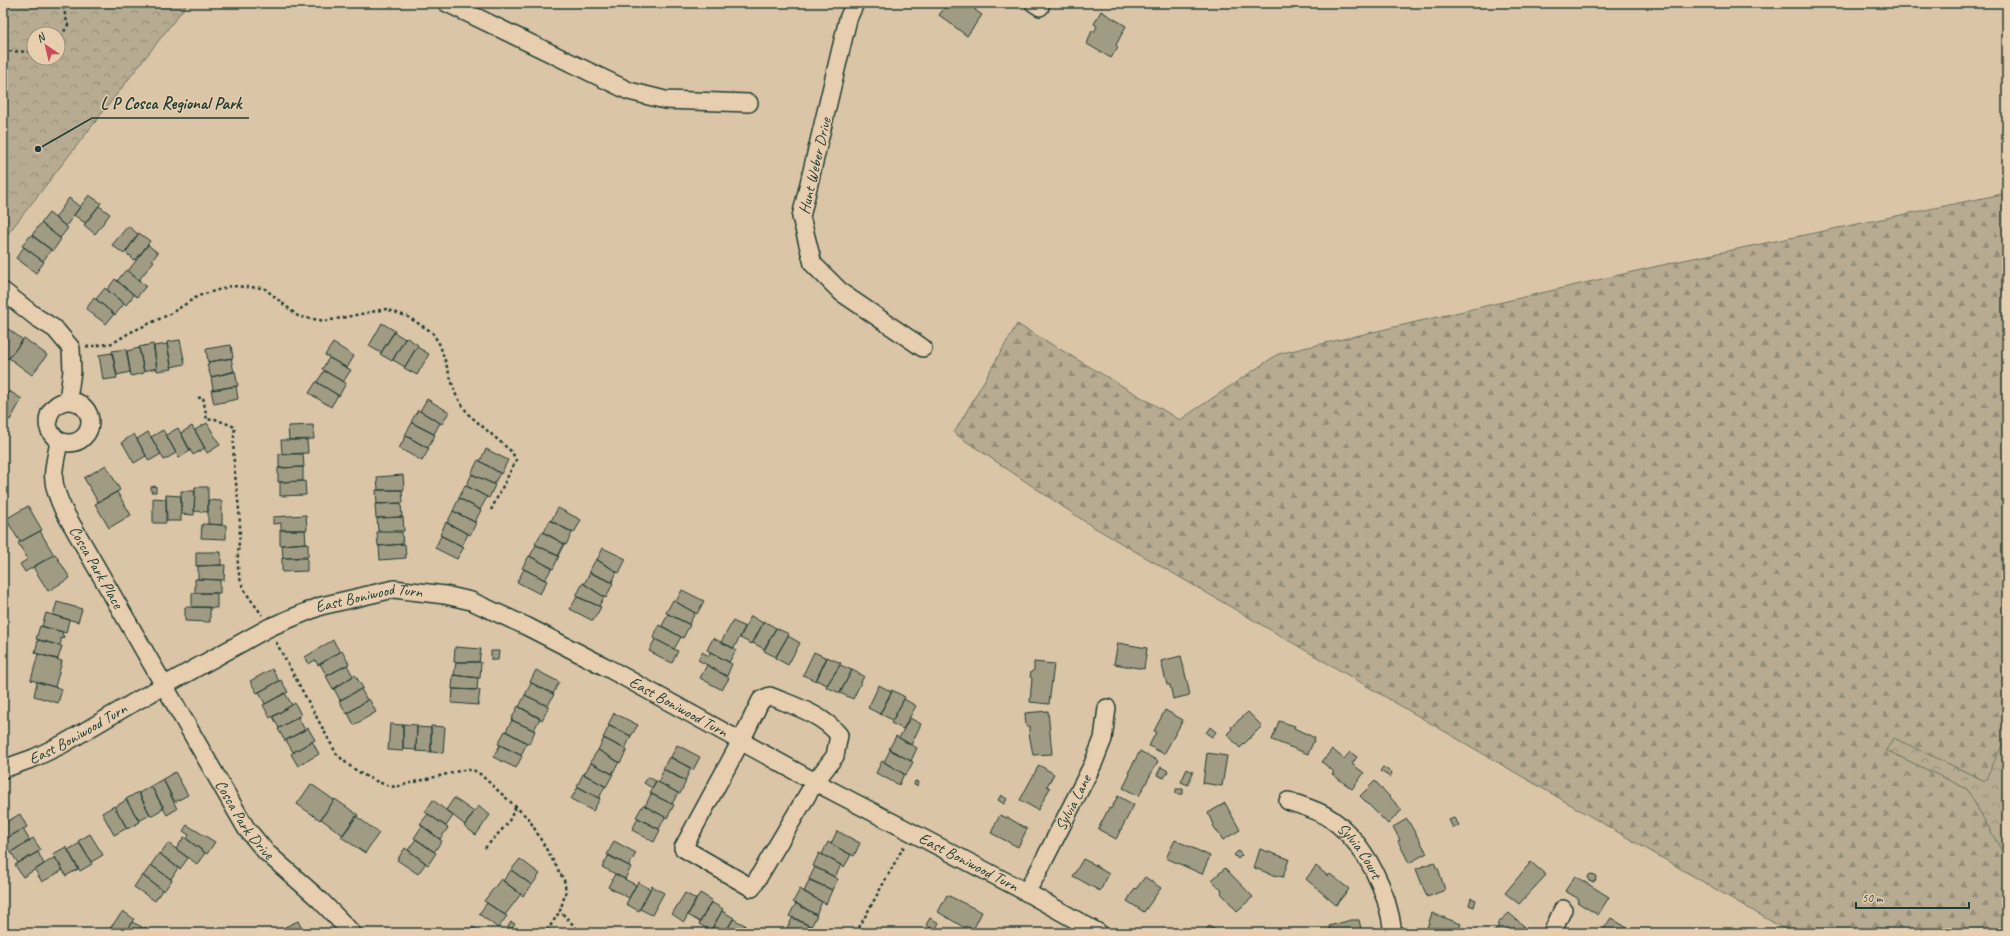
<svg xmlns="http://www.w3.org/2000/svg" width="2010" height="936" viewBox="0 0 2010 936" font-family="Caveat,sans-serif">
  <defs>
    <pattern id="forest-firs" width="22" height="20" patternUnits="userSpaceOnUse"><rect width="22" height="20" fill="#b7ac92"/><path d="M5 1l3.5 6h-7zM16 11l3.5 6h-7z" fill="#948d78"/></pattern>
    <pattern id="park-crowns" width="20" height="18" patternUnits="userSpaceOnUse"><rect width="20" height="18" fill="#b7ac92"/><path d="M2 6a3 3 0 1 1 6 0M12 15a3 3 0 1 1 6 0" fill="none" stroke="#948d78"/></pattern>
  </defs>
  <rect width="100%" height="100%" fill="#dac5a7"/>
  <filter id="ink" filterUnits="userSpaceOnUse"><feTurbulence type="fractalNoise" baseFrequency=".025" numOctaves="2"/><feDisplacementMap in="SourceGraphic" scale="8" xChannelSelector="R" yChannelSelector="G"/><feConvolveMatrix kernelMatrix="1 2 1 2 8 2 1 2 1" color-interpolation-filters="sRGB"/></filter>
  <g filter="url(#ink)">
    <path fill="url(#forest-firs)" stroke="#6b7463" d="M2007 193V933H1791L1090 525 954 433 1017 324 1180 420 1278 354 1684 260Z"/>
    <path fill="url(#park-crowns)" stroke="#6b7463" fill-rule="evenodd" d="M3 3H188L3 240ZM34 34H58V58H34Z
      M2007 735V860L1967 789 1886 750 1894 738 1985 781Z"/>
    <path fill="#a09b83" stroke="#1f3d34" d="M948 3H974L978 6 975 10 982 15 967 36 939 15Z
      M1101 11 1126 26 1116 45 1118 47 1111 58 1087 44 1092 30 1094 32 1097 26 1094 24Z
      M89 195 101 203 85 223 74 215Z
      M69 198 80 207 66 226 55 218Z
      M99 206 110 214 95 234 84 225Z
      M49 213 68 228 60 238 41 223Z
      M41 223 61 239 53 251 32 235Z
      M128 226 138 234 124 254 112 245Z
      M139 233 150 241 136 260 135 259 133 260 131 258 132 257 130 255 129 256 126 252Z
      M31 235 51 250 43 261 22 246Z
      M148 245 158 253 152 260 154 261 139 280 128 271Z
      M24 247 44 262 36 273 16 258Z
      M126 270 146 286 137 297 117 281Z
      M115 279 134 295 126 305 107 290Z
      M105 288 124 304 115 315 96 299Z
      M94 298 114 314 106 324 86 309Z
      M382 323 395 331 381 353 369 346Z
      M3 325 23 340 8 359 3 355Z
      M394 332 405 339 392 361 380 354Z
      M406 337 418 345 405 367 393 360Z
      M24 338 47 355 32 375 9 358Z
      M180 340 185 364 171 367 167 342Z
      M333 343 354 356 347 368 325 355Z
      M153 344 157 368 144 371 139 347Z
      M167 344 172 369 157 371 154 346Z
      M231 345 233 358 208 362 206 349Z
      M417 347 429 354 417 375 404 368Z
      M139 348 144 373 131 376 127 351Z
      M126 349 130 372 117 375 112 351Z
      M112 353 117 378 103 380 99 355Z
      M231 358 234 372 211 377 207 365H209L208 362Z
      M329 358 351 370 343 382 322 369Z
      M235 371 238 386 213 390 211 377Z
      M324 371 346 383 339 396 317 382Z
      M316 382 338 395 331 407 309 393Z
      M236 386 238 399 214 404 211 390Z
      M9 391 22 399 10 420 3 416V403Z
      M3 392 8 394 3 403Z
      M427 399 449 412 442 424 420 411Z
      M418 410 440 423 434 434 411 422Z
      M207 423 220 445 207 453 195 430Z
      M412 423 435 435 428 448 405 435Z
      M313 425 314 439 289 440 288 426Z
      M192 426 205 448 193 455 181 433Z
      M178 428 190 451 179 458 166 435Z
      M163 430 176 453 164 460 151 437Z
      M148 432 161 454 149 461 137 439Z
      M134 434 146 456 134 463 122 442Z
      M406 436 429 449 422 461 399 448Z
      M281 440H307L308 453 282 454Z
      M486 449 508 460 501 474 480 461Z
      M279 454H303L304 467 279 468Z
      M478 460 500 473 494 484 471 474Z
      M106 465 120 490 98 502 84 478Z
      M303 467V481L278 482V468Z
      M472 474 495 485 489 498 466 486Z
      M403 475 404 490H378L377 477Z
      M305 481 306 495 280 496V482Z
      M465 485 487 497 480 510 459 498Z
      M156 486V492H151V487Z
      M195 487H208V512L194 511Z
      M376 490H402L403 503 377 504Z
      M181 491H195L194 515 181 514Z
      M117 492 131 515 109 528 95 504Z
      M166 495 181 496V521H167Z
      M153 498 166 499V523H153Z
      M459 498 481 510 475 522 453 511Z
      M208 500 222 501V525L208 524Z
      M401 503 402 517 376 518 375 504Z
      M28 506 42 530 20 542 6 519Z
      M558 508 581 520 574 533 551 521Z
      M453 511 476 523 470 535 447 523Z
      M306 515 307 530H281V523L273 524V517Z
      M403 517 404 531H378L377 518Z
      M550 520 572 533 566 545 544 532Z
      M446 522 468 534 462 546 440 535Z
      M202 524 226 525V539L201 538Z
      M280 530H305L306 543 280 545Z
      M40 531 54 555 25 572 20 564 28 559 18 543Z
      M377 532H402L403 544 378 546Z
      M542 532 564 544 558 556 535 544Z
      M441 536 464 547 457 559 435 548Z
      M308 543V557L283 558 282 545Z
      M405 544 406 558 380 560 379 546Z
      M536 545 559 556 553 569 530 556Z
      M603 548 626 559 619 573 597 560Z
      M196 552H221V565L196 566Z
      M55 554 70 578 48 591 33 567Z
      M529 556 552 568 545 580 522 568Z
      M282 558H307V571L282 572Z
      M596 559 617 572 612 582 589 572Z
      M225 565 224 580 198 579V566Z
      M524 569 547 581 540 594 517 582Z
      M590 573 613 583 606 598 584 584Z
      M195 579 220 580V593H195Z
      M583 583 604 597 599 606 576 596Z
      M682 590 704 601 697 614 676 602Z
      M192 593H217V608L192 607Z
      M577 597 601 607 593 621 570 609Z
      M673 600 695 613 689 624 666 613Z
      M57 602 82 609 78 622 53 615Z
      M185 607H210V622L185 621Z
      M46 613 69 620 66 633 42 626Z
      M668 614 690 625 683 638 662 626Z
      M751 616 763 623 752 644 740 638Z
      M733 621 745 627 734 648 721 642Z
      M764 621 776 628 764 649 753 643Z
      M659 625 681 637 674 649 653 638Z
      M40 626 63 632 62 635 64 636 63 639 61 638V643L58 645 36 639Z
      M776 628 789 634 776 657 764 651Z
      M788 636 800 643 788 665 775 658Z
      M713 638 736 650 729 662 707 650Z
      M655 639 678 651 672 663 649 651Z
      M38 640 62 646 58 659 35 653Z
      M333 640 340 652 318 665 315 660 309 664 305 657Z
      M1118 643 1147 648 1144 669 1114 664Z
      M3 646 6 658H3Z
      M455 647 481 649 479 662H454Z
      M342 651 349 664 327 676 320 664Z
      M491 651H499L498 660H491Z
      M702 652 709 656 710 652 732 664 727 676 698 660Z
      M814 652 827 658 816 681 803 675Z
      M38 654 62 661 55 687 31 680Z
      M1181 656 1190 695 1173 699 1170 685H1167L1161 661Z
      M827 657 841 663 827 685 816 680Z
      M3 659 6 672 3 673Z
      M456 662H481L480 678 454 675Z
      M1034 662 1054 664 1049 704 1030 702 1032 678 1030 677 1031 672 1034 670Z
      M347 665 353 676 333 689 326 676Z
      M707 665 729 678 722 690 700 678Z
      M840 665 852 670 840 693 826 687Z
      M272 669 279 681 257 693 250 681Z
      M536 670 559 682 553 694 530 682Z
      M852 670 864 676 853 699 840 693Z
      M4 672 8 685 3 687V673Z
      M355 675 363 688 340 700 334 689Z
      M453 675 478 678 477 690 452 689Z
      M281 680 288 692 265 704 259 692Z
      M37 682 62 689 58 703 34 696Z
      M531 683 554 694 548 706 525 695Z
      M879 685 892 692 880 714 868 708Z
      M3 688 6 700 3 701Z
      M361 689 367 700 347 714 339 701Z
      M453 689 480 690 478 705 452 703Z
      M892 690 905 697 893 720 880 714Z
      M285 693 292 705 270 718 263 705Z
      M525 695 549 707 542 720 519 707Z
      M369 699 376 712 354 725 348 713Z
      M904 699 916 706 903 729 891 723Z
      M295 703 301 715 279 728 273 717Z
      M518 706 540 718 534 730 511 720Z
      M1165 710 1183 720 1164 754 1149 746 1156 732 1154 731Z
      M1048 711 1052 754 1033 755 1029 733 1030 732V726H1026L1025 713Z
      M1248 712 1262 726 1240 748 1227 734 1232 729 1231 727Z
      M614 713 638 725 631 736 608 725Z
      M298 717 305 730 285 741 278 729Z
      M910 718 921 724 911 745 899 738Z
      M512 720 535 731 529 744 506 731Z
      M1279 721 1295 726 1294 728 1315 738 1308 754 1272 740Z
      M390 724 403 725V751L388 750Z
      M403 724 417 725 416 750 403 749Z
      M431 726 445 727 443 753 431 752Z
      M609 726 631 736 625 749 603 738Z
      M417 727 431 728V752L416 751Z
      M1210 727 1216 732 1212 737 1206 733Z
      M308 728 315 740 293 752 286 740Z
      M505 731 527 743 521 755 498 744Z
      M896 736 917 748 911 761 889 749Z
      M604 738 627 750 620 763 598 750Z
      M312 741 319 754 298 766 291 754Z
      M500 745 522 756 516 768 493 757Z
      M677 745 700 757 693 770 671 757Z
      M1332 749 1344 759 1350 752 1357 757 1352 764 1364 773 1352 789 1332 774 1334 772 1322 762Z
      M598 750 619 762 612 774 590 762Z
      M890 750 913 762 906 775 884 762Z
      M1140 751 1158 761 1139 796 1123 788 1130 774 1128 773Z
      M1207 753 1227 756 1222 786 1203 783Z
      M669 757 691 768 685 781 663 769Z
      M882 761 904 774 899 785 876 773Z
      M591 763 613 774 606 787 584 774Z
      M1039 765 1054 774 1047 786 1050 788 1038 810 1020 800Z
      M1161 767 1168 771 1164 778 1157 775Z
      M1383 767 1392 773 1390 777 1380 771Z
      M664 769 686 781 680 794 658 782Z
      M1187 769 1193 772 1188 785 1181 782Z
      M175 772 188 795 175 802 163 779Z
      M583 774 605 786 599 798 577 786Z
      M648 777 656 781 652 788 644 783Z
      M163 779 177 809 167 815 151 786Z
      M656 781 678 793 672 804 650 793Z
      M915 781 918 782 917 786 914 785Z
      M1375 781 1402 810 1388 824 1360 796Z
      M311 784 334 800 320 820 297 804Z
      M151 786 164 808 151 816 139 793Z
      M578 787 600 799 593 811 571 799Z
      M1176 789H1183V794H1176Z
      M138 792 150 815 139 821 126 799Z
      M651 794 674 805 667 818 645 806Z
      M1001 795 1007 799 1004 804 998 800Z
      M1118 796 1134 805 1116 839 1098 829 1109 808 1111 809Z
      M454 798 474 812 465 825 446 810Z
      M335 799 358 815 343 835 321 819Z
      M126 800 140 822 127 829 115 807Z
      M433 800 453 816 446 826 425 812Z
      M1225 803 1240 830 1223 840 1214 827 1208 813Z
      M643 805 665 817 659 829 636 817Z
      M114 806 127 828 114 835 102 813Z
      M478 806 490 815 476 835 464 826Z
      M20 814 27 827 5 839 3 836V824Z
      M428 814 448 828 440 839 420 824Z
      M1000 815 1007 818V817L1027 829 1018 847 991 833Z
      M356 816 379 833 365 853 341 837Z
      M638 818 660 830 654 842 632 830Z
      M1454 818 1459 825 1453 828 1449 820Z
      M1407 819 1427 853 1409 863 1398 841 1400 840 1393 827Z
      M187 825 215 842 207 854 187 839 189 835 183 831Z
      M422 826 442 841 434 852 414 838Z
      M23 829 30 841 9 853 3 840Z
      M837 831 860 843 854 856 831 844Z
      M90 834 103 855 91 862 78 841Z
      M184 837 205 853 197 864 176 849Z
      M33 838 41 850 18 863 11 852Z
      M416 839 436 853 428 865 408 850Z
      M1175 840 1210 856 1202 874 1166 858Z
      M614 841 636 853 629 866 607 855Z
      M828 842 851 855 844 867 822 854Z
      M80 843 92 864 80 871 68 850Z
      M168 843 188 858 180 869 160 854Z
      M66 847 78 869 66 876 53 854Z
      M405 848 426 863 418 874 397 860Z
      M1260 849 1289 859 1283 877 1268 874V873L1254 868Z
      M1238 851 1242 855 1238 859 1234 855Z
      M38 852 44 864 23 877 15 865Z
      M159 853 178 868 171 879 151 865Z
      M819 853 841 865 835 877 813 866Z
      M609 855 631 867 625 879 602 867Z
      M55 857 63 870 42 882 35 870Z
      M520 859 540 874 532 885 511 870Z
      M1083 859 1097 866V867L1109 874 1100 891 1073 876Z
      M1434 862 1437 869 1438 868 1445 890 1427 897 1416 869Z
      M1531 862 1546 875 1519 904 1505 893Z
      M151 865 172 880 164 891 143 876Z
      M1316 866 1328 876 1330 874 1349 889 1336 905 1306 879Z
      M815 867 838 879 832 890 809 879Z
      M1225 868 1253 897 1237 911 1221 893 1222 891 1212 880Z
      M511 870 532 885 523 896 503 881Z
      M1588 878a4 4 0 1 1 8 0a4 4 0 1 1-8 0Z
      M615 874 636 885 629 898 608 887Z
      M142 875 162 890 155 901 134 887Z
      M1575 876 1609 897 1598 915 1577 902 1579 899 1565 891Z
      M1145 877 1161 888 1144 912 1127 901 1135 888 1136 889Z
      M501 879 521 894 505 915 484 901Z
      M809 880 832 890 826 904 804 892Z
      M638 882 650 889 639 911 626 904Z
      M652 886 664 893 652 915 640 909Z
      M800 889 822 902 816 915 793 902Z
      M685 893 696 899 684 922 672 914Z
      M700 893 712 900 700 922 688 915Z
      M947 895 982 912 973 930 966 926 965 928 938 912Z
      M1471 898 1476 900 1474 907 1469 905Z
      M711 902 723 909 711 931 699 924Z
      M487 903 507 916 498 928 479 914Z
      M796 903 817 915 811 927 789 916Z
      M123 911 134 919 124 933H111L108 931Z
      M722 911 734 918 725 933H709Z
      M1432 913 1461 924 1457 933H1430L1426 931Z
      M1509 913 1524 926 1518 933H1493L1499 925 1497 924Z
      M793 917 816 929 814 933H792L786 930Z
      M930 918 939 923 935 930 926 925Z
      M1611 918 1629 929 1626 933H1601Z
      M733 919 745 925 741 933H725Z
      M1351 920H1359L1362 933H1331L1329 926Z
      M298 921 304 933H288L285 927Z
      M132 922 142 927 143 930 141 933H124Z
      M511 922 515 924 511 929 508 927Z
      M744 926 756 933H741Z
      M1209 926 1220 933H1204Z
      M145 927 153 933H141Z
      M473 927 482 933H468Z
      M286 929 288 933H277Z"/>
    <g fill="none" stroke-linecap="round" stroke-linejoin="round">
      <defs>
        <g id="minor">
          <path d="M447 3 629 91 665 100 749 103"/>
          <path d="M855 3 848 19 801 217 813 264 842 293 923 348"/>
          <path d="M1034 3 1040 7"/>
          <path d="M3 291 36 317 55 329 71 348 72 371 68 400"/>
          <circle cx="69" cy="422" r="21"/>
          <path id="s1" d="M59 443C52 473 50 482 64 511L246 828 266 852 320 900 352 933"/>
          <path d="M770 696C794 706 822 714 839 735L835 756 815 782 752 888 683 848 741 741 761 700Z"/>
          <path id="s2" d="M3 769 34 758 63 744 131 704 270 627 321 606 394 589 445 595 471 601 526 626 604 666 815 782 1026 892 1099 933"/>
          <path id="s3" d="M1288 801C1302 806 1319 810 1331 819 1366 844 1388 891 1393 933"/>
          <path id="s4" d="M1026 892 1037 874 1093 764 1103 739 1107 708"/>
          <path d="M1552 933 1563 909"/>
        </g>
      </defs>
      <use href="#minor" stroke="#1f3d34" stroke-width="20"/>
      <path stroke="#1f3d34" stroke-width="2.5" stroke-dasharray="3 3" stroke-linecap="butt" d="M58 42 68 25 62 3
        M3 51 34 52
        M86 347 113 343 129 333 170 314 198 296 231 286 264 288 299 317 326 321 386 309 408 317 432 332 440 345 456 395 468 414 512 452 516 460 490 512
        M198 398 203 397 207 420 215 419 235 427C230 461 239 492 240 526 240 543 235 560 240 578 243 592 254 603 262 615
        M276 642 336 753C350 769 374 783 395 787L463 770H473L480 774 529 819 564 880 566 891 560 911 581 933
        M485 848 508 823 516 806
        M547 931 560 911
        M546 933 547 932 578 933
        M856 933 904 846"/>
      <use href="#minor" stroke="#e6ceae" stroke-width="17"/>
    </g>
  </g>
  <g text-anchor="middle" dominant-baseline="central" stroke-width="3" stroke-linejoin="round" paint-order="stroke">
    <g font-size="16" fill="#1f3d34" stroke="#e6ceae">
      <text transform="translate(815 166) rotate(-77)">Hunt Weber Drive</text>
      <text stroke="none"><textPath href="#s1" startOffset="135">Cosca Park Place</textPath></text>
      <text stroke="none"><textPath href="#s2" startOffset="407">East Boniwood Turn</textPath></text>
      <text stroke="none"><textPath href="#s2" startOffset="744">East Boniwood Turn</textPath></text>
      <text stroke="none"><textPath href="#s2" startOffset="83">East Boniwood Turn</textPath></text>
      <text stroke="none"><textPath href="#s4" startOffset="101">Sylvia Lane</textPath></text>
      <text stroke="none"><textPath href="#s1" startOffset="428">Cosca Park Drive</textPath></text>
      <text stroke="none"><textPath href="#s3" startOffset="90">Sylvia Court</textPath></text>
      <text stroke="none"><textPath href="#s2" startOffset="1073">East Boniwood Turn</textPath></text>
    </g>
  </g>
  <path fill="none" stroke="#1f3d34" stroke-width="1.5" d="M38 149L92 118H249"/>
  <circle fill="#1f3d34" stroke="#e6ceae" stroke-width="1.5" cx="38" cy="149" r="4"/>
  <g font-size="17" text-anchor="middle" font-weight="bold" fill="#1f3d34" stroke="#e6ceae" stroke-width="3" stroke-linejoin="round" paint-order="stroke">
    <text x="171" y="109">L P Cosca Regional Park</text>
  </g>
  <rect width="2010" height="936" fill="none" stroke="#e6ceae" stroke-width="16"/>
  <rect x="8" y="8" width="1994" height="920" fill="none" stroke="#1f3d34" stroke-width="1.5" filter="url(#ink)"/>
  <g transform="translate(46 46) rotate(325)"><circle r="19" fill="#e6ceae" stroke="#96947d"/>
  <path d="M0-3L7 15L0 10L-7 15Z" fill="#d1495b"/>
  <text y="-6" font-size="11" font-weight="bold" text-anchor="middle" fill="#1f3d34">N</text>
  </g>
  <path d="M1856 902v6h113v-6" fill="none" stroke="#1f3d34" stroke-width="2"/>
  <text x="1862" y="902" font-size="12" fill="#1f3d34" stroke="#e6ceae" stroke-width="3" paint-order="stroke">50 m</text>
</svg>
